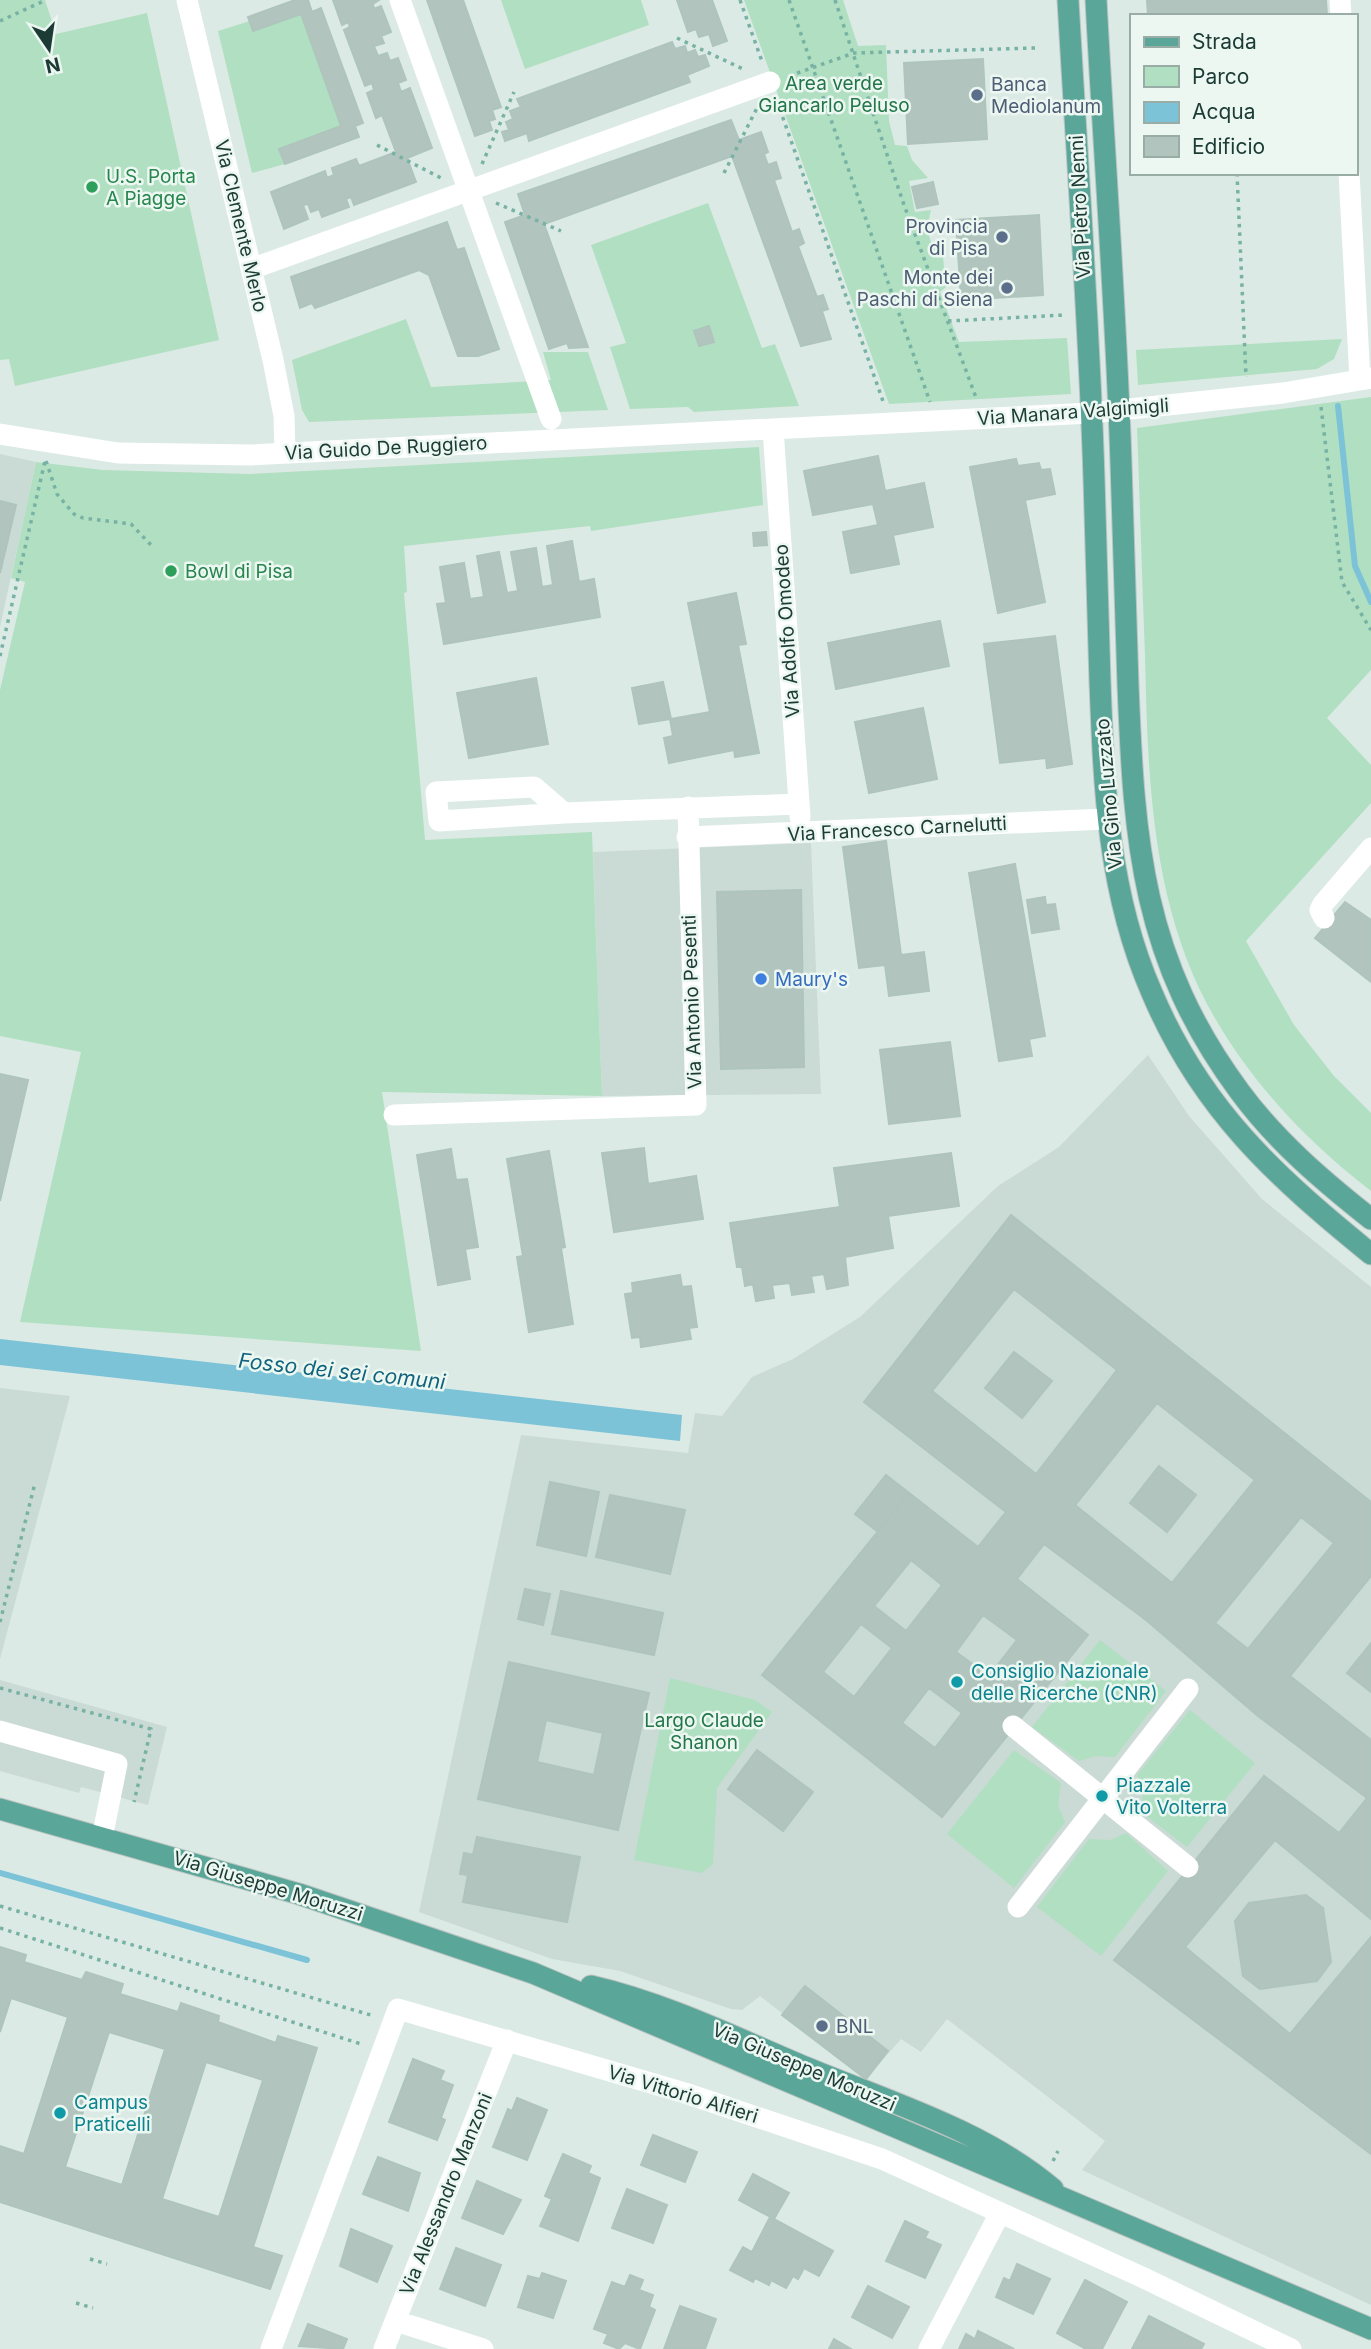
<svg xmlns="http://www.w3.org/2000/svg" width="1371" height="2349" viewBox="0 0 1371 2349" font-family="Inter,sans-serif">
  <rect width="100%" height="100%" fill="#dceae5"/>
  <path fill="#cadad4" d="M0 454 36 462 0 627Z
    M811 843 821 1094 602 1096 593 852Z
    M1148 1055 1189 1116 1262 1199 1371 1287V2305L1082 2170 1105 2141 947 2019 921 2052 901 2039 866 2079 760 1996 742 2010 731 2009 620 1971 552 1959 419 1912 521 1435 688 1453 695 1413 722 1416 752 1377 793 1359 860 1317 998 1186 1059 1147Z
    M0 1388 70 1396 0 1659Z
    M0 1680 167 1727 148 1805 81 1787 79 1793 0 1771Z"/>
  <path fill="#b1dfc1" d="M0 0H45L56 34 147 13 219 340 15 386 9 359 0 360Z
    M501 0H641L649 25 525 69Z
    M744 0H843L858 46 886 45 889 121 895 145 907 146 912 160 928 178 909 181 915 212 931 210C926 230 927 243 943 257L946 287 940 292 959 342 1067 338 1071 394 889 404Z
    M301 14 341 126 280 148 285 164 252 173 218 31 250 21 254 31Z
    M708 203 762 348 775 344 799 406 694 412 688 407 630 409 610 347 626 343 591 245Z
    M406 319 431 387 551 380 543 352H588L608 410 309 422 302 410 292 360Z
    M1342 339 1334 359 1317 369 1138 385 1136 350Z
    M1371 397V670L1327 718 1371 765V803L1246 941 1294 1025 1334 1076 1371 1113V1191C1309 1143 1256 1088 1216 1020 1151 909 1148 780 1145 656 1142 580 1140 504 1137 428Z
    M759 447 763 505 591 531 590 526 404 546 407 592 404 593 425 840 592 832 602 1096 382 1092 421 1351 20 1322 81 1052 0 1036V690L25 582 11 578 36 462 103 470 250 474Z
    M1100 1640 1166 1691 1115 1757 1096 1756 1079 1761 1032 1727Z
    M670 1678 755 1700 772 1712 717 1788 713 1864 702 1873 634 1860Z
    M1190 1710 1255 1763 1187 1847 1141 1812 1143 1793 1137 1775Z
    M1014 1750 1061 1783 1058 1805 1065 1822 1014 1888 947 1834Z
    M1126 1833 1168 1871 1101 1956 1037 1907 1089 1839 1111 1840Z"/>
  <path fill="#7cc3d8" d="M0 1339 682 1415 680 1441 0 1365Z"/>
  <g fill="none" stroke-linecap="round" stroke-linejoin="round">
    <path stroke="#7cc3d8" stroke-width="6" d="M1338 406 1355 566 1371 602
      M0 1873 307 1960"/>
  </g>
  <path fill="#b1c5be" stroke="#aec4bd" stroke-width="2" fill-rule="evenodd" d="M295 0H308L312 12 321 8 363 123 355 126 359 137 285 164 279 149 341 126 301 14 253 31 248 17Z
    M333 0H379L373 4 374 9 381 6 391 32 381 36 384 43 374 46 378 56 387 53 390 61 398 58 406 80 398 83 401 92 410 88 432 148 407 158 416 182 354 205 351 197 346 199 349 207 322 217 319 209 311 212 308 204 303 205 308 219 284 229 271 192 325 171 327 178 334 175 332 168 356 159 359 166 396 152 382 115 376 118 367 93 374 90 372 83 365 86 344 30 350 27 348 22 342 25Z
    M427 0H463L501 107 492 110 495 119 489 121 492 130 475 136Z
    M677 0H712L727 41 713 46 709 34 699 37 696 29 688 32Z
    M1147 0H1326L1327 16H1148Z
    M672 42 675 49 685 46 687 53 695 50 698 57 705 55 709 66 687 75 690 82 529 141 527 133 505 141 502 132 509 130 506 122 513 119 510 111 521 107 517 99Z
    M983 59 987 139 908 144 904 63Z
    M731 120 739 140 761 132 768 152 764 154 768 165 776 162 781 178 774 180 792 232 799 229 804 243 798 246 817 297 823 295 828 309 822 311 831 339 801 346 732 156 544 224 588 347 569 348 567 343 549 349 505 222 525 215 518 194Z
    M933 182 938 204 917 208 912 187Z
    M1039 215 1043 295 961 300 956 220Z
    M447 222 457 250 464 248 499 349 478 356H458L429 275 419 270 315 308 312 303 300 308 291 277Z
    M709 326 714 342 699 346 694 331Z
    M878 456 885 491 924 483 933 527 893 535 899 564 851 573 843 532 878 525 873 504 813 515 804 471Z
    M1016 459 1018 466 1039 463 1041 470 1050 469 1055 494 1025 500 1045 602 998 613 970 467Z
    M0 501 16 505 0 573Z
    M766 532 767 545 754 546 753 533Z
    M572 541 579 582 594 579 600 617 444 644 437 604 446 603 440 567 464 563 470 599 484 597 477 556 499 552 507 593 518 591 511 552 536 548 542 587 553 585 547 546Z
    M736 593 746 644 738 645 759 753 735 757 734 750 669 763 664 738 673 736 670 719 639 724 632 688 663 682 671 719 710 712 688 603Z
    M940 621 949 666 836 689 828 643Z
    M1055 636 1072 764 1047 768 1046 758 1000 763 984 644Z
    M536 678 548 744 469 758 457 693Z
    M923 708 937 779 869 793 855 722Z
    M886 841 901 955 924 952 929 991 889 996 885 965 859 968 843 847Z
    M1015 864 1045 1036 1029 1039 1032 1056 999 1061 969 873Z
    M801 890 804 1067 721 1069 717 892Z
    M1045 897 1046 905 1055 904 1059 929 1032 933 1027 900Z
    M1345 902 1371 920V982L1315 938Z
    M950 1042 960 1116 889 1124 880 1050Z
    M0 1074 28 1080 0 1201Z
    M644 1148 648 1184 696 1176 703 1219 614 1232 602 1153Z
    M451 1149 456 1180 467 1179 478 1247 465 1249 470 1279 438 1285 417 1155Z
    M549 1151 565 1247 561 1248 573 1324 529 1332 517 1257 523 1256 507 1159Z
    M951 1153 959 1206 888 1216 893 1248 845 1257 848 1285 827 1289 824 1274 811 1276 814 1292 792 1295 790 1283 772 1285 774 1298 756 1301 753 1284 745 1286 742 1267H737L730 1223 840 1207 834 1168Z
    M1011 1215 1371 1502V1576L1290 1676 1371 1740V1919L1275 1840 1185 1947 1290 2034 1371 1937V2154L1114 1960 1264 1776 1339 1833 1367 1798 1258 1716 1146 1620 1044 1544 1017 1579 1088 1635 942 1817 762 1675 909 1493 978 1547 1006 1512 864 1402ZM1014 1289 1117 1370 1036 1474 932 1391ZM1157 1403 1255 1480 1172 1583 1075 1505ZM1301 1517 1334 1543 1248 1649 1215 1623ZM911 1560 942 1585 906 1631 874 1606ZM983 1615 1017 1640 989 1676 956 1652ZM861 1624 892 1648 854 1697 823 1672ZM929 1688 962 1713 935 1748 902 1723Z
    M680 1275 682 1287 691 1286 697 1327 689 1328 691 1339 641 1347 640 1337 632 1338 625 1294 633 1293 632 1283Z
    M1014 1352 1052 1381 1022 1418 985 1388Z
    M1159 1466 1196 1495 1167 1532 1130 1503Z
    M886 1475 909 1493 877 1531 855 1514Z
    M550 1482 599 1492 586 1556 537 1545Z
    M610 1495 685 1510 670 1574 596 1557Z
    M525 1589 550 1594 543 1625 518 1619Z
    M561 1591 663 1613 654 1655 552 1634Z
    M1371 1643V1692L1347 1673Z
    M509 1662 649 1693 618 1830 478 1799ZM546 1720 603 1733 594 1775 537 1762Z
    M757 1750 813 1792 783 1831 728 1789Z
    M477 1837 580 1857 567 1922 463 1902 468 1875 460 1874 464 1853 473 1855Z
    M1306 1895 1323 1908 1331 1962 1317 1981 1260 1989 1243 1976 1235 1921 1249 1903Z
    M0 1947 26 1955 24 1962 82 1980 86 1972 123 1984 120 1994 178 2012 181 2003 219 2016 218 2022 276 2043 278 2036 317 2048 253 2247 282 2256 270 2289 0 2202V2146L24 2154 68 2017 11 1998 0 2032ZM109 2032 165 2049 122 2185 65 2167ZM206 2062 263 2080 219 2217 162 2199Z
    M805 1986 888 2051 866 2079 782 2015Z
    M413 2059 444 2071 440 2080 453 2085 441 2118 445 2120 437 2140 389 2122Z
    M517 2098 547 2110 527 2160 493 2147 508 2109 512 2111Z
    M653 2135 697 2152 685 2182 641 2165Z
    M563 2154 591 2166 588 2173 600 2178 578 2241 540 2226 552 2199 545 2196Z
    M378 2157 420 2173 408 2211 363 2194Z
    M753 2174 789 2193 774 2219 739 2200Z
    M477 2181 521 2200 503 2234 462 2218Z
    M627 2189 667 2205 653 2243 612 2228Z
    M770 2217 833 2251 819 2276 804 2268 798 2279 793 2276 786 2288 771 2280 769 2285 755 2278 753 2282 730 2270 743 2247 752 2252Z
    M905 2221 928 2232 925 2238 941 2245 925 2278 886 2261Z
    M351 2229 392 2246 377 2282 340 2266Z
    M456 2248 501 2265 485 2306 440 2289Z
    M1017 2264 1050 2279 1033 2314 996 2297 1004 2278 1010 2281Z
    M542 2273 566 2281 553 2318 518 2307 528 2276 540 2279Z
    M630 2275 643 2280 639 2290 653 2295 649 2307 655 2310 640 2349 625 2343 619 2349 604 2343 608 2334 594 2329 612 2282 625 2287Z
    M1085 2280 1127 2302 1102 2349H1086L1057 2333Z
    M868 2286 909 2307 892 2338 852 2317Z
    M680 2306 716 2319 705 2349H664Z
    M1149 2316 1204 2344 1201 2349H1132Z
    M308 2324 347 2339 343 2349 299 2346Z
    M978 2331 1014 2349H959L966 2334 975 2339Z
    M834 2339 851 2349H829Z"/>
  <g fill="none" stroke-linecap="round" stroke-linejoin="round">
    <defs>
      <path id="major" d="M1068 0C1077 160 1089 319 1094 479 1096 547 1098 615 1100 682 1104 789 1108 893 1152 993 1201 1109 1275 1176 1371 1254
        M1096 0C1104 154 1116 309 1121 463 1124 537 1126 611 1128 685 1134 842 1142 960 1240 1092 1276 1141 1323 1181 1371 1219
        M0 1809 299 1894 533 1973 1371 2329
        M591 1986C665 2003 736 2038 805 2067 887 2101 986 2131 1053 2189"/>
    </defs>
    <use href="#major" stroke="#bbc4c2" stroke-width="23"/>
    <path stroke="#78b2a4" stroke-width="3.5" stroke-dasharray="3.5 5" stroke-linecap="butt" d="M740 0 763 64
      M789 0 930 402
      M835 0 904 205 977 400
      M0 21 46 0
      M677 38 743 69
      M789 76 854 53 1035 48
      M777 101 884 404
      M377 145 441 178
      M482 164 514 92
      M724 173 757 108
      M1237 173 1246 377
      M496 203 561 231
      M948 321 1065 315
      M1321 407 1342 582 1371 630
      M46 461 57 494 74 514 83 518 131 524 151 545
      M0 656 45 461
      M0 1622 35 1483
      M0 1688 151 1729 134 1802
      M0 1906 374 2016
      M0 1928 364 2045
      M1053 2161 1058 2151
      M90 2259 107 2264
      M76 2303 93 2308"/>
    <path stroke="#fff" stroke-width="21" d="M187 0 273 360 284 416 285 453
      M400 0 551 419
      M1340 0 1341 16
      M1349 173 1360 380
      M251 269 770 82
      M773 429 800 817
      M0 434 118 453 251 455 1091 413 1283 393 1371 378
      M564 813 534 787 436 792 439 821 564 813 799 804
      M687 837 1106 819
      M1324 918 1320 910 1323 904 1371 848
      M394 1115 696 1105 688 807
      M1013 1726 1188 1867
      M0 1731 117 1764 102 1838
      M1018 1907 1188 1689
      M396 2321 483 2349
      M271 2349 398 2009 685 2093 882 2159 1144 2278 1291 2349
      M384 2349 507 2040
      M929 2349 1000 2213"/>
    <use href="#major" stroke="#5aa698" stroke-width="21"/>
  </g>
  <g fill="#5c6f8a" stroke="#ecf7f2" stroke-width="2.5">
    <circle cx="977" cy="95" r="7"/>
    <circle cx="1002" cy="237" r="7"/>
    <circle cx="1007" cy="288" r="7"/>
    <circle cx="822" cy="2026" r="7"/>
  </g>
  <g fill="#2e9e5b" stroke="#ecf7f2" stroke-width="2.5">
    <circle cx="92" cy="187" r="7"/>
    <circle cx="171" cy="571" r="7"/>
  </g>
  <circle fill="#3f7fe0" stroke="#ecf7f2" stroke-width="2.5" cx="761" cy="979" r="7"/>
  <g fill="#0f9aa8" stroke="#ecf7f2" stroke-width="2.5">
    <circle cx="957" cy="1682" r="7"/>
    <circle cx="1102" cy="1796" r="7"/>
    <circle cx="60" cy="2113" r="7"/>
  </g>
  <g text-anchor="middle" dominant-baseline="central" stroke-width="5" stroke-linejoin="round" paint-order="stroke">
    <g font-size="19" fill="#227648" stroke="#ecf7f2">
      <text x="834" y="83">Area verde<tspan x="834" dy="22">Giancarlo Peluso</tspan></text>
      <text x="704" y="1720">Largo Claude<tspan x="704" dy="22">Shanon</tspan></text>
    </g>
    <g font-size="19" fill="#4e5e75" stroke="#ecf7f2" text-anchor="start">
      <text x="991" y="84">Banca<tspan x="991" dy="22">Mediolanum</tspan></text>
      <text x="988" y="226" text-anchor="end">Provincia<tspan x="988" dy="22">di Pisa</tspan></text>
      <text x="993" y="277" text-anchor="end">Monte dei<tspan x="993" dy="22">Paschi di Siena</tspan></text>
      <text x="836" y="2026">BNL</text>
    </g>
    <g font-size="19" fill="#27864d" stroke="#ecf7f2" text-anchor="start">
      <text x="106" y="176">U.S. Porta<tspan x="106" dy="22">A Piagge</tspan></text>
      <text x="185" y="571">Bowl di Pisa</text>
    </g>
    <g font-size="19" fill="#1c3b35" stroke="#ecf7f2">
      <text transform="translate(1080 207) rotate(-93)">Via Pietro Nenni</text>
      <text transform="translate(241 226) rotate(77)">Via Clemente Merlo</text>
      <text transform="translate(1073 412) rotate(-4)">Via Manara Valgimigli</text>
      <text transform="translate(386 448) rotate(-3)">Via Guido De Ruggiero</text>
      <text transform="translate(787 631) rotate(-94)">Via Adolfo Omodeo</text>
      <text transform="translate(1109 794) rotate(-95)">Via Gino Luzzato</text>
      <text transform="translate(897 829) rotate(-3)">Via Francesco Carnelutti</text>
      <text transform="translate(692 1002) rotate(-92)">Via Antonio Pesenti</text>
      <text transform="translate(268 1886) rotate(17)">Via Giuseppe Moruzzi</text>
      <text transform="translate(804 2067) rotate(23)">Via Giuseppe Moruzzi</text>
      <text transform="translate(683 2094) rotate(17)">Via Vittorio Alfieri</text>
      <text transform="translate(446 2194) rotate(-68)">Via Alessandro Manzoni</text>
    </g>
    <g font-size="19" fill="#366cbe" stroke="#ecf7f2" text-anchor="start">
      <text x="775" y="979">Maury's</text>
    </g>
    <g font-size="19" fill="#0d838f" stroke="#ecf7f2" text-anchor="start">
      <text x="971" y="1671">Consiglio Nazionale<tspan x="971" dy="22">delle Ricerche (CNR)</tspan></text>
      <text x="1116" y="1785">Piazzale<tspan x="1116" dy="22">Vito Volterra</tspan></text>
      <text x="74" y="2102">Campus<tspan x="74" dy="22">Praticelli</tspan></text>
    </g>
    <g font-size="21" font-style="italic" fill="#10637d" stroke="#ecf7f2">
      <text transform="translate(342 1371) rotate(6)">Fosso dei sei comuni</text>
    </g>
  </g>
  <rect x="1130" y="14" width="228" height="161" fill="#ecf7f2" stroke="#99aca6" stroke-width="2"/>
  <rect x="1144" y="37" width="35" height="10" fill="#5aa698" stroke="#99aca6" stroke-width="2"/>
  <text x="1192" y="49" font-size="21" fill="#1c3b35">Strada</text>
  <rect x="1144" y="66" width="35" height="21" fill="#b1dfc1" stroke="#99aca6" stroke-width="2"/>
  <text x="1192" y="84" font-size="21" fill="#1c3b35">Parco</text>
  <rect x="1144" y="102" width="35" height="21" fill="#7cc3d8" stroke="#99aca6" stroke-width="2"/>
  <text x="1192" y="119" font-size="21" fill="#1c3b35">Acqua</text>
  <rect x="1144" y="136" width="35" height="21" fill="#b1c5be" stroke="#99aca6" stroke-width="2"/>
  <text x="1192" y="154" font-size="21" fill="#1c3b35">Edificio</text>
  <g transform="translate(49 49) rotate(167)" stroke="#ecf7f2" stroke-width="5" paint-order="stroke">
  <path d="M0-5L12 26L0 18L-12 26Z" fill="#1c3b35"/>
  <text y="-10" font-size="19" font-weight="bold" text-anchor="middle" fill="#1c3b35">N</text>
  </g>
</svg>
